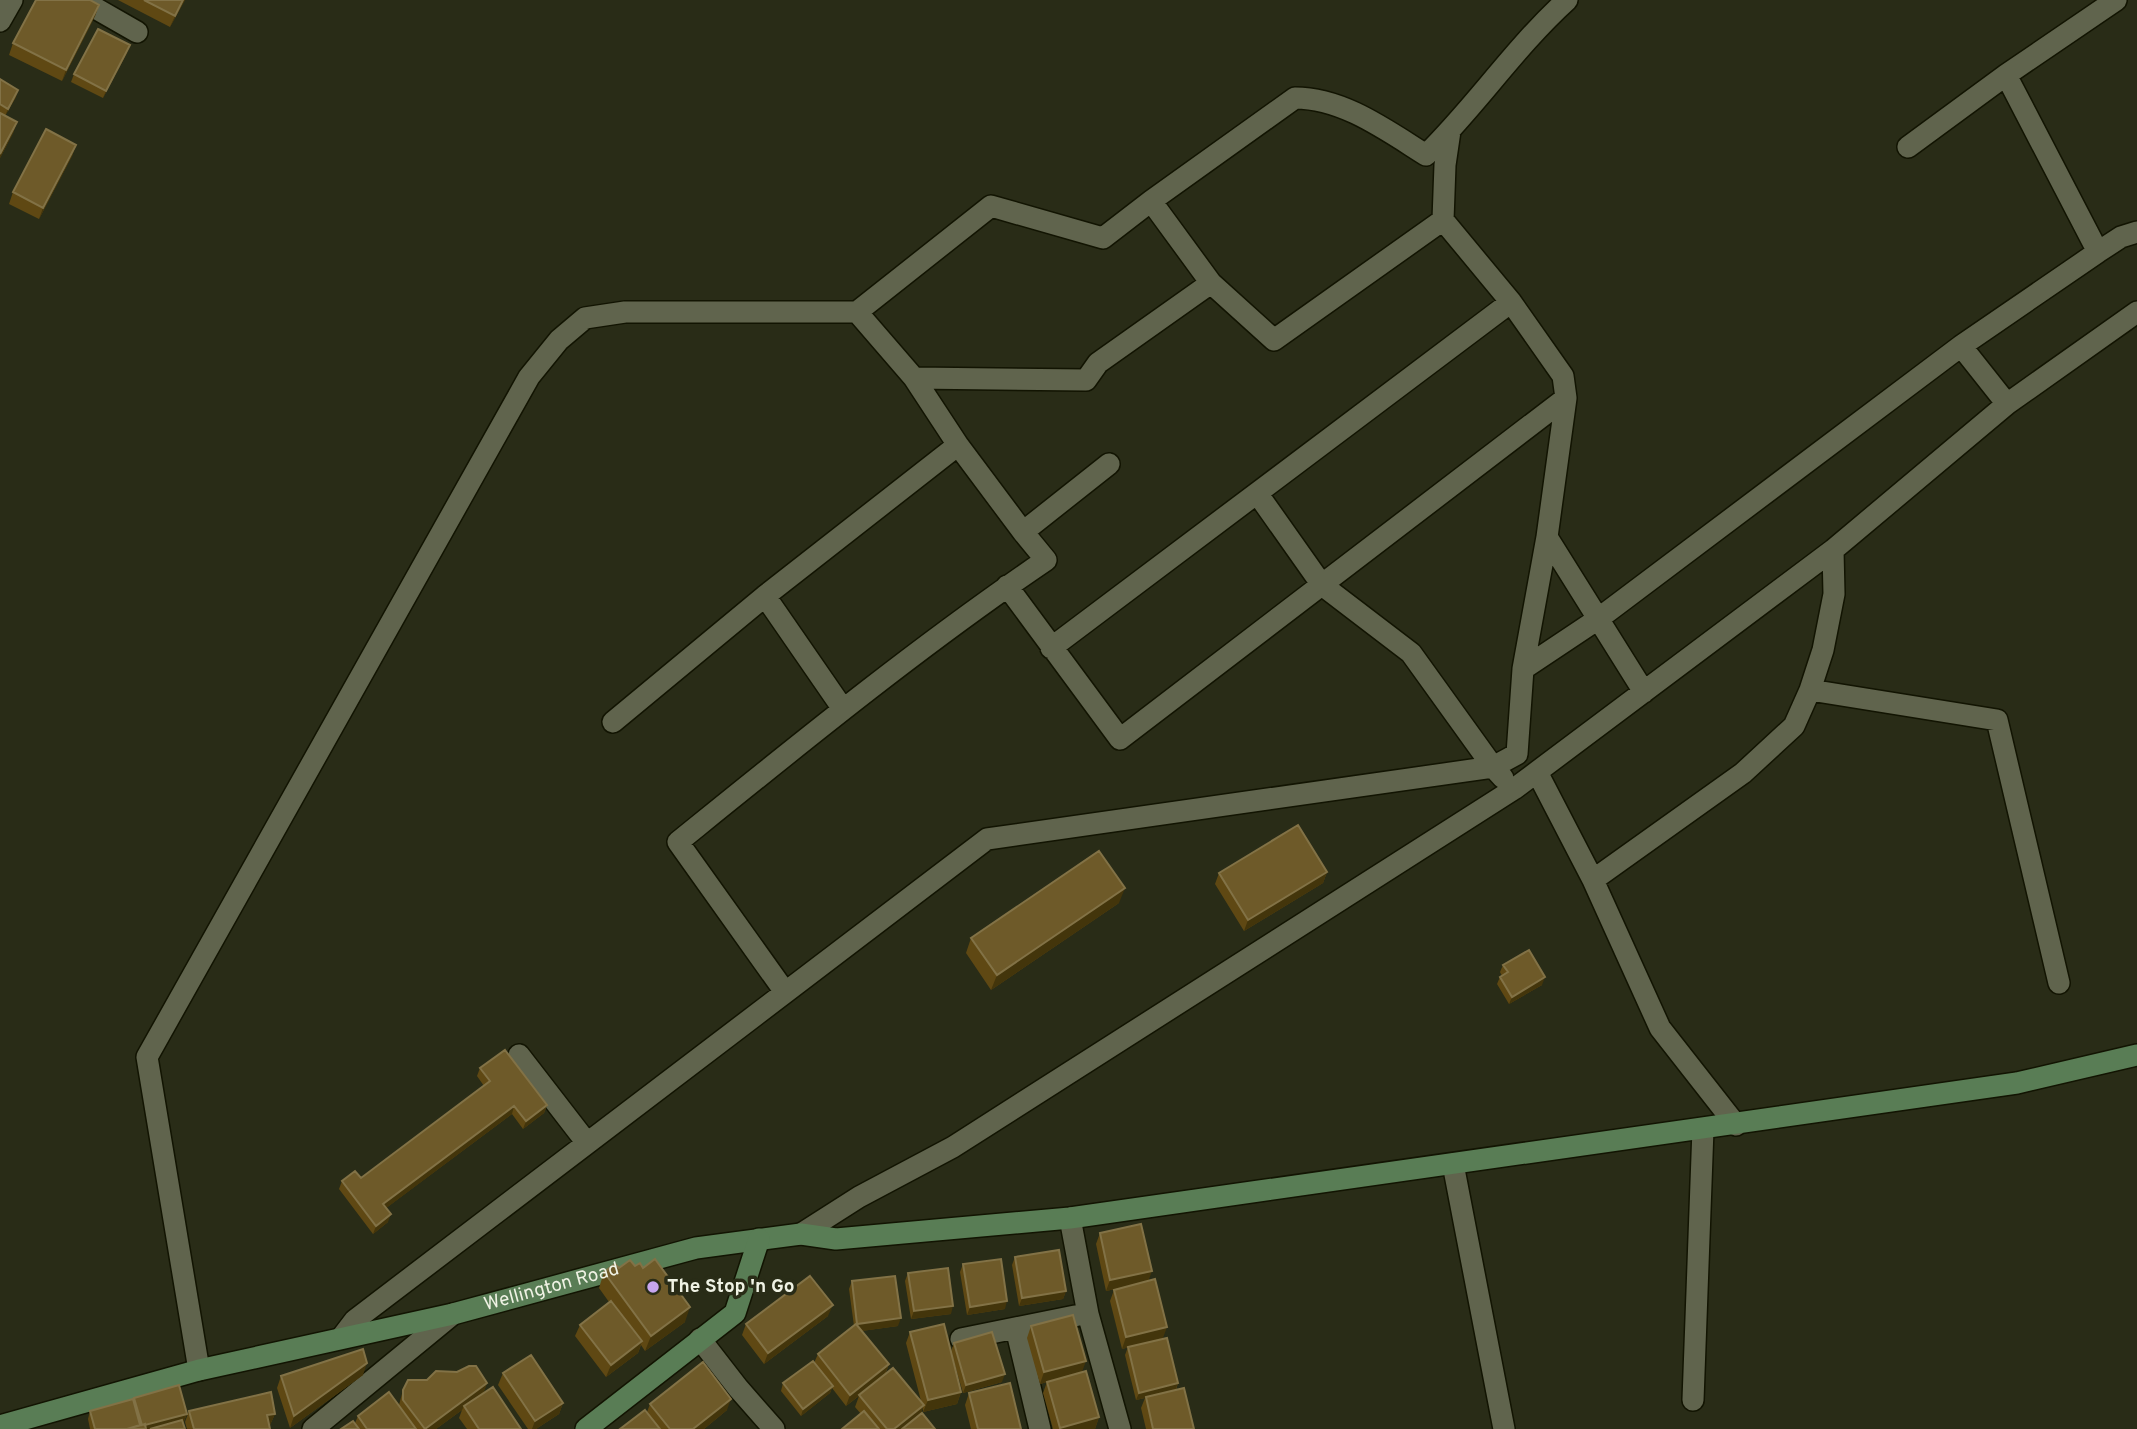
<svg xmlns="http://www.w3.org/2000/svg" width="2137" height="1429" viewBox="0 0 2137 1429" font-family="Overpass,sans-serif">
  <rect width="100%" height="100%" fill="#292c17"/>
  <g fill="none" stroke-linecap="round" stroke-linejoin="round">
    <defs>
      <path id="minor" d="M81 0 137 32
        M2006 75 2098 252
        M1450 131 1445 165 1443 220 1511 302 1563 376 1566 398 1547 537 1523 669 1517 754 1493 767 1503 778
        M1908 147 2006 75 2116 0
        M1151 201 1295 98C1343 98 1386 130 1426 155 1476 106 1515 47 1567 0
        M1211 283 1274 340 1443 220
        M1961 346 2007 404
        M914 378 958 445 1023 532 1109 464
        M1547 537 1644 692
        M1007 586 1120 739 1566 398
        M765 596 843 709
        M1051 648 1511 302
        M1523 669 1598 619 1961 346 2098 252 2121 237 2137 232
        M1810 690 1997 720 2059 983
        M613 722 765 596 958 445
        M1537 772 1593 880 1743 773 1794 726 1810 690 1823 650 1834 594 1833 550
        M1593 880 1660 1028 1736 1125
        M785 992 678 842C798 745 918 647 1046 560L1023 532
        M519 1055 587 1143
        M1453 1164 1504 1429
        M1070 1218 1088 1314 1120 1429
        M801 1234 859 1197 953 1147 1514 789 1833 550 2007 404 2137 312
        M1016 1328 1040 1429
        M342 1337 355 1320 987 839 1493 767 1411 653 1322 585 1257 493
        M700 1339 738 1388 774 1429
        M961 1339 1075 1316
        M199 1370 147 1057 529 377 559 340 585 318 625 312H857L991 206 1103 238 1151 201 1211 283 1098 363 1086 380 914 378 857 312
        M1693 1400 1703 1129
        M313 1429 453 1314"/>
      <path id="tertiary" d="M0 21 12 0"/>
      <g id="secondary">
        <path id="s1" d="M0 1426 199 1370 453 1314 696 1248 801 1234 836 1239 1070 1218 2017 1083 2137 1055"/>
        <path d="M586 1429 735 1313 759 1239"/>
      </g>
    </defs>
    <use href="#minor" stroke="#121402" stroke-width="24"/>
    <use href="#tertiary" stroke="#121402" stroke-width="24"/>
    <use href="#secondary" stroke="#121402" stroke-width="24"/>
    <use href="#minor" stroke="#60644d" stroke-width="21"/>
    <use href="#tertiary" stroke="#60644d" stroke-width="21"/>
    <use href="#secondary" stroke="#597d55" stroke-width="21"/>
  </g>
  <path fill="#5f4813" d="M118 0H185L170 27Z
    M99 5 95 16 62 81 9 55 13 43Z
    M127 53 103 98 71 82 74 74Z
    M0 79 16 97 5 116 17 122 13 133 0 158Z
    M76 145 72 156 39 219 9 204 13 192Z
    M1327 872 1323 883 1244 931 1215 884 1219 873Z
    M1119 903 991 990 966 953 971 938Z
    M1503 965 1542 985 1509 1004 1497 984 1500 977 1502 976 1500 972Z
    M480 1068 547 1105 544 1113 523 1129 512 1114 386 1208 388 1222 373 1234 339 1189 342 1181 361 1178 484 1086 477 1076Z
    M1100 1233 1148 1281 1163 1338 1122 1349 1110 1301 1114 1290 1115 1289 1106 1291 1096 1244Z
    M1015 1257 1066 1291 1063 1299 1019 1306 1012 1265Z
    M963 1264 1005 1309 967 1315 960 1272Z
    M635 1266 685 1322 645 1351 641 1345 638 1353 606 1377 575 1336 580 1325 609 1302 599 1288 604 1272Z
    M908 1273 951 1314 911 1319 905 1281Z
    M852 1281 898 1326 861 1331 889 1364 885 1375 921 1401 906 1343 910 1332 951 1351 954 1343 1002 1382 963 1393 952 1355 961 1392 957 1404 923 1412V1408L920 1414 935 1429H842L861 1414 855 1407 859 1396 846 1406 832 1388 830 1393 801 1416 781 1391 783 1383 814 1363 818 1354 854 1326 849 1289Z
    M828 1316 764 1364 742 1335 746 1324Z
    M1031 1326 1082 1372 1099 1417 1095 1429H1053L1043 1393 1047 1382 1040 1384 1027 1338Z
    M1128 1347 1178 1383 1176 1390 1194 1429H1146L1141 1408 1145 1398 1136 1400 1125 1355Z
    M503 1373 563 1403 559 1414 536 1429H528L498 1385Z
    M363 1375 290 1428 277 1388 281 1376Z
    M487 1383 483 1393 521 1429H467L459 1418 462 1410 436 1429H341L355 1423 358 1416 399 1405 403 1390Z
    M969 1393 1021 1429H971L965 1405Z
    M134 1398 187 1414 184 1421 183 1422 185 1429H90L88 1419 90 1411 133 1401Z
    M650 1404 727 1410 704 1429H620L647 1412Z
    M189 1411 275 1414 270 1425H269L270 1429H187L185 1422Z"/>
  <path fill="#43350b" d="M183 0H185L170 27 175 16Z
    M99 5 95 16 62 81 66 70Z
    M130 45 127 53 103 98 106 91Z
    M18 90 16 97 5 116 8 109Z
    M17 122 13 133 0 158V154Z
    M76 145 72 156 39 219 43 208Z
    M1327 872 1323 883 1244 931 1248 920Z
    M1125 888 1119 903 991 990 997 975Z
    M1545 977 1542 985 1509 1004 1512 997Z
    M547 1105 544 1113 523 1129 526 1121Z
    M514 1106 512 1114 381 1212 383 1204Z
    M391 1214 388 1222 373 1234 376 1226Z
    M1152 1271 1148 1282 1106 1291 1110 1280Z
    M1066 1291 1063 1299 1019 1306 1022 1298Z
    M1007 1301 1005 1309 967 1315 970 1307Z
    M833 1305 828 1316 764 1364 768 1353Z
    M953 1306 951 1314 911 1319 914 1311Z
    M690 1307 685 1322 645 1351 651 1336Z
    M901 1318 898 1326 855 1332 857 1324Z
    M1167 1327 1163 1338 1122 1349 1126 1337Z
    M642 1341 638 1353 606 1377 611 1365Z
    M1086 1361 1082 1372 1040 1384 1044 1372Z
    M367 1363 363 1375 290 1428 294 1416Z
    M889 1364 884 1376 846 1406 850 1395Z
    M1005 1374 1002 1382 963 1393 966 1385Z
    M487 1383 483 1395 464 1406 462 1410 436 1429H425Z
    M1178 1383 1175 1391 1136 1400 1139 1393Z
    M833 1386 830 1393 801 1416 803 1409Z
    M961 1392 957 1404 923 1412 928 1400Z
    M731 1399 727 1410 704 1429H693Z
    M563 1403 559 1414 536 1429H532L535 1421Z
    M924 1405 920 1416 904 1429H894Z
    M187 1414 184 1421 157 1429H141L142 1426Z
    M275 1414 270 1425 263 1427 267 1415Z
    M1099 1417 1095 1429H1059L1060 1428Z"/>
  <path fill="#6e5a29" stroke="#827246" stroke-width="2" d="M36 0H90L99 5 66 70 13 43Z
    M144 0H183L175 16Z
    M98 29 130 45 106 91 74 74Z
    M0 79 18 90 8 109 0 104Z
    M0 113 17 122 0 154Z
    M46 129 76 145 43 208 13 192Z
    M1298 825 1327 872 1248 920 1219 873Z
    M1099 851 1125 888 997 975 971 938Z
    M1529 950 1545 977 1512 997 1500 977 1508 972 1503 965Z
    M505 1050 547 1105 526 1121 514 1106 383 1204 391 1214 376 1226 342 1181 355 1171 361 1178 490 1081 480 1068Z
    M1141 1224 1152 1271 1110 1280 1100 1233Z
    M1059 1250 1066 1291 1022 1298 1015 1257Z
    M655 1259 690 1307 651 1336 604 1272 615 1264 619 1268 630 1260 635 1266 640 1263 643 1268Z
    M1001 1259 1007 1301 970 1307 963 1264Z
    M948 1268 953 1306 914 1311 908 1273Z
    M810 1276 833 1305 768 1353 746 1324Z
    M895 1276 901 1318 857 1324 852 1281Z
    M1155 1279 1167 1327 1126 1337 1114 1290Z
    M611 1301 642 1341 611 1365 580 1325Z
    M1073 1315 1086 1361 1044 1372 1031 1326Z
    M856 1324 889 1364 850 1395 818 1354Z
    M944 1324 961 1392 928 1400 910 1332Z
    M992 1332 1005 1374 966 1385 954 1343Z
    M1167 1338 1178 1383 1139 1393 1128 1347Z
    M363 1349 367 1363 294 1416 281 1376Z
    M531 1355 563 1403 535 1421 503 1373Z
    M813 1361 833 1386 803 1409 783 1383Z
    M703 1362 731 1399 693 1429H670L650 1404Z
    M469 1366H476L487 1383 425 1429 403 1400V1390L408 1380H427L436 1371 457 1372Z
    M893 1368 924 1405 894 1429H887L859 1395Z
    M1086 1371 1099 1417 1060 1428 1047 1382Z
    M1010 1383 1021 1429H978L969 1393Z
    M179 1385 187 1414 145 1425V1424L142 1425 134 1398Z
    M493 1387 521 1429H479L464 1406Z
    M1184 1388 1194 1429H1153L1146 1397Z
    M271 1392 275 1414 267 1415 270 1429H194L189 1411Z
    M389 1392 416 1429H367L358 1416Z
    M133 1399 140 1425 127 1429H95L90 1411Z
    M645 1410 660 1429H620Z
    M864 1411 879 1429H842Z
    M922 1413 935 1429H902Z
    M182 1420 185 1429H150Z
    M353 1421 359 1429H341Z
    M145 1424 146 1429H127Z"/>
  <circle fill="#c7a6ef" stroke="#292c17" stroke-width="2.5" cx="653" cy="1287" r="7"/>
  <g text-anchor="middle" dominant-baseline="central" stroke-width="7" stroke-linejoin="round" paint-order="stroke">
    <g font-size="19" fill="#eff2e4" stroke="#292c17">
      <text stroke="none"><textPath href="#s1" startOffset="569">Wellington Road</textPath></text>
    </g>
    <g font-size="19" font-weight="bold" fill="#eff2e4" stroke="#292c17" text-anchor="start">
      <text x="667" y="1287">The Stop 'n Go</text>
    </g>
  </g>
</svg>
